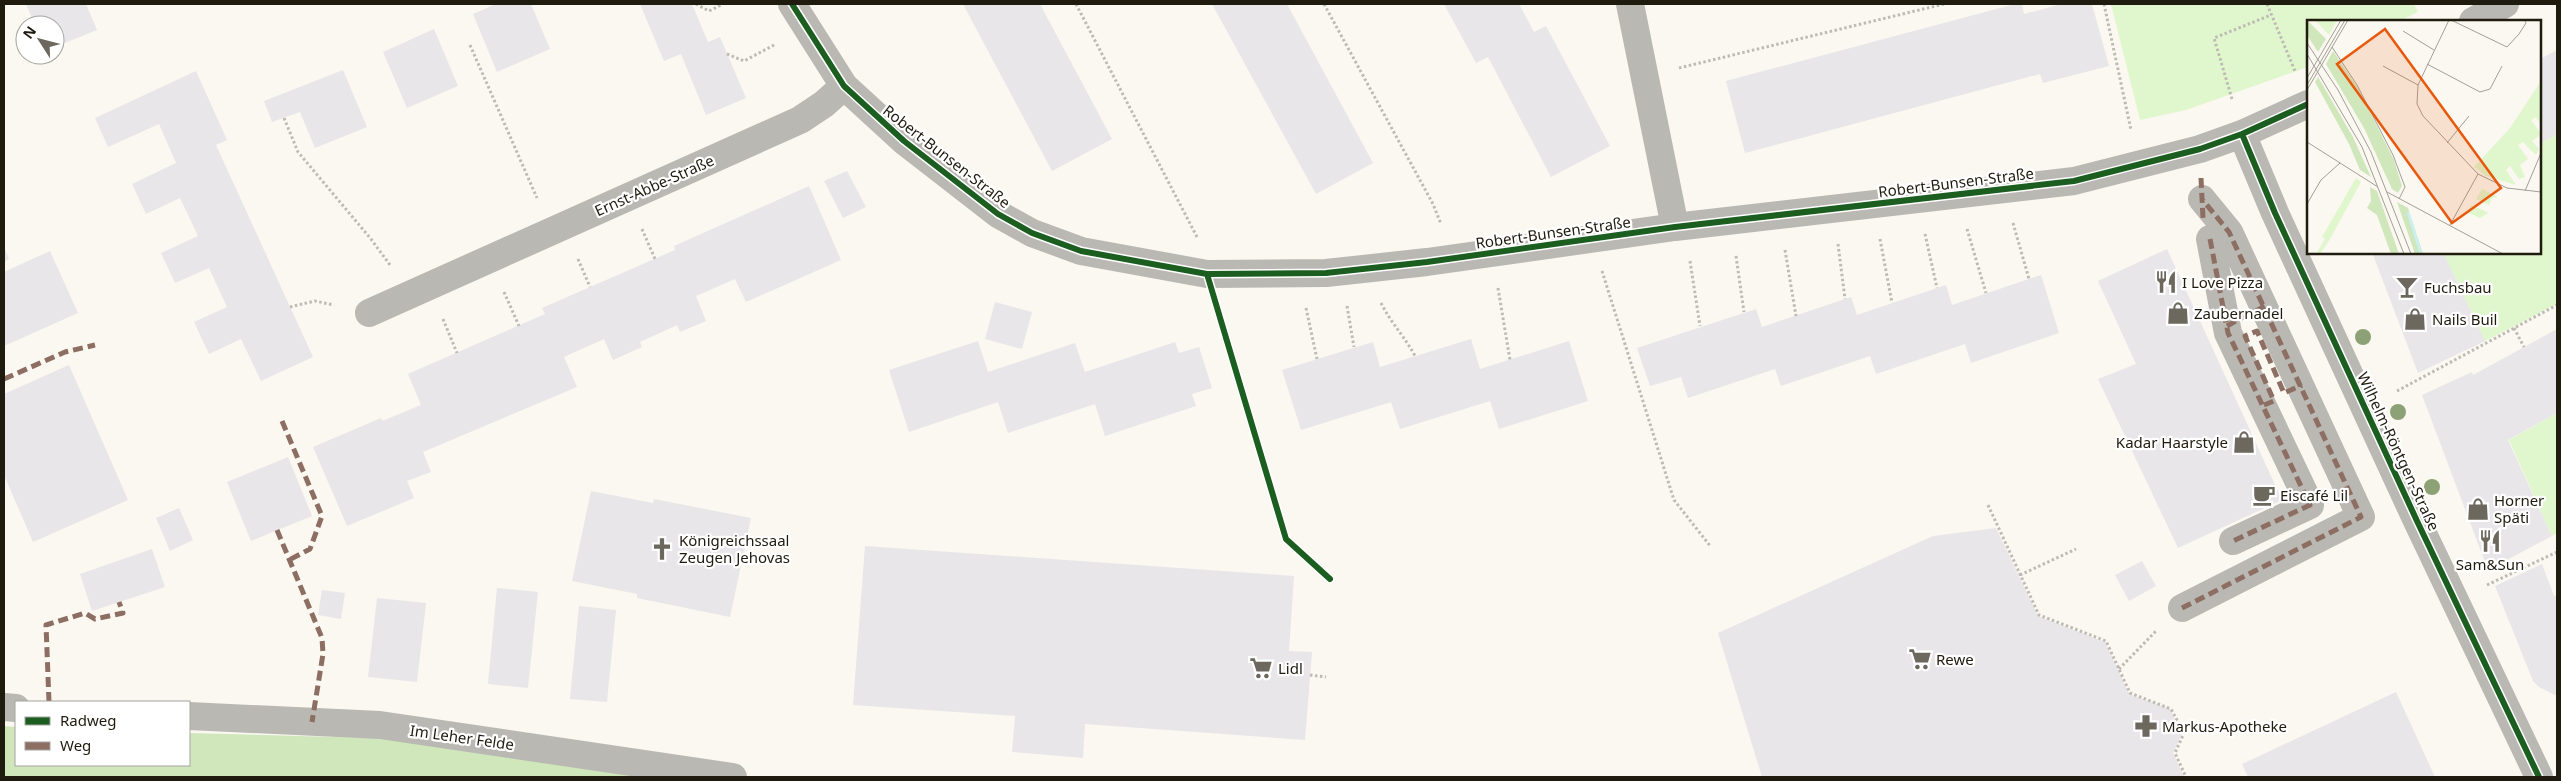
<svg xmlns="http://www.w3.org/2000/svg" width="2561" height="781" viewBox="0 0 2561 781" font-family="'Noto Sans',sans-serif">
  <rect width="100%" height="100%" fill="#faf8f0"/>
  <path fill="#e0f7cd" d="M2111 4H2414L2418 12 2400 21H2308V67L2186 110 2140 120Z
    M2557 134V304L2485 341 2443 253 2540 252V144Z
    M2557 413V533L2552 536 2509 440Z"/>
  <path fill="#d0e7bc" d="M4 726 16 727V765H189V733L407 739 658 777H4Z"/>
  <path fill="#e8e6e9" d="M26 4H86L97 30 55 47V25H35Z
    M496 4H531L550 49 497 72 473 14Z
    M640 4H692L708 42 720 37 746 98 706 115 681 54 664 61Z
    M963 4H1040L1112 139 1052 171Z
    M1212 4H1287L1373 163 1316 194Z
    M1444 4H1519L1534 32 1546 26 1610 146 1551 177 1488 57 1476 63Z
    M2015 4H2022L2024 14 2062 4H2092L2109 66 2043 83 2040 74 1745 153 1726 81Z
    M434 29 458 86 407 108 383 52Z
    M2557 50V134L2540 144V59Z
    M343 70 367 127 315 148 300 112 272 122 264 101Z
    M196 71 227 140 216 145 313 357 261 381 241 339 209 354 194 322 227 307 209 268 175 283 161 253 198 236 180 198 146 214 132 184 176 163 159 124 108 147 95 118Z
    M847 171 866 207 843 218 824 181Z
    M809 186 841 260 746 302 735 279 696 296 706 321 680 332 677 325 640 342 642 347 613 360 604 339 564 357 577 387 423 452 431 472 407 481 414 498 347 526 313 447 381 418 382 421 421 405 408 374 545 314 542 308 675 250 674 246Z
    M4 247 9 259 4 262Z
    M2167 249 2282 500 2178 548 2098 379 2136 364 2098 281Z
    M50 251 78 313 4 346V272Z
    M2372 252H2443L2485 341 2418 373Z
    M2041 275 2059 333 1971 363 1965 344 1876 374 1870 356 1781 386 1775 369 1688 398 1681 377 1650 386 1637 348 1756 309 1762 327 1851 297 1857 315 1946 285 1952 305Z
    M995 302 1032 312 1022 349 985 339Z
    M2557 329V413L2508 440 2552 536 2488 570 2422 395 2472 372 2473 375Z
    M1471 339 1480 369 1569 341 1588 401 1499 429 1490 401 1400 429 1391 402 1301 430 1282 370 1373 342 1380 367Z
    M978 341 988 372 1075 343 1085 372 1175 342 1179 353 1199 347 1212 388 1192 394 1196 406 1105 436 1095 404 1008 433 998 402 909 432 889 370Z
    M69 365 128 500 33 542 4 475V394Z
    M288 457 312 516 251 541 227 482Z
    M591 491 653 503 654 499 751 518 730 617 637 598V594L572 581Z
    M179 508 193 540 170 551 156 518Z
    M1996 528 2038 616 2105 642 2129 694 2170 709 2182 734 2173 753 2184 777H1762L1718 633 1933 536Z
    M865 546 1294 576 1289 651 1312 652 1305 740 1085 724 1083 758 1012 752 1015 716 853 705Z
    M152 549 165 587 92 611 80 574Z
    M2142 561 2156 586 2129 601 2115 575Z
    M2542 564 2554 596 2557 595V696L2539 687 2533 681 2495 586Z
    M497 588 538 592 528 688 488 684Z
    M322 590 345 593 341 619 318 615Z
    M377 598 426 603 417 682 368 677Z
    M579 606 616 610 607 702 570 699Z
    M2396 692 2435 777H2248L2242 764Z"/>
  <g fill="none" stroke-linecap="round" stroke-linejoin="round">
    <path stroke="#bdbbb4" stroke-width="3" stroke-dasharray="2.5 2.5" stroke-linecap="butt" d="M696 4 709 11 723 4
      M1076 4 1197 237
      M1324 4 1433 204 1441 224
      M2104 4 2131 130
      M2267 4 2295 71
      M470 45 537 198
      M727 54 744 61 776 44
      M1679 68 1944 4
      M2232 99 2214 38 2271 15
      M284 118 298 152 371 239 390 265
      M2013 223 2029 279
      M642 229 655 259
      M1967 229 1986 293
      M1925 234 1937 288
      M1880 239 1892 303
      M1838 244 1845 299
      M1785 250 1796 316
      M1736 256 1744 312
      M578 259 590 287
      M1690 261 1700 326
      M1602 271 1674 500 1711 547
      M1498 288 1510 360
      M504 292 519 326
      M1381 303C1391 323 1405 337 1415 356
      M1347 306 1354 347
      M290 307 315 301 334 305
      M1306 308 1317 359
      M1217 309 1286 539 1330 579
      M443 319 457 353
      M2514 328 2524 347
      M2397 391 2557 305
      M1988 505 2039 615 2106 641 2130 693 2171 709 2184 733 2175 753 2186 777
      M2020 575 2076 549
      M2487 585 2557 552
      M2119 669 2156 631
      M1310 675 1326 677"/>
    <path stroke="#bab8b3" stroke-width="28" d="M2210 239 2228 333 2310 505 2233 541
      M2182 608 2361 517 2229 232 2202 199"/>
    <path stroke="#bab8b3" stroke-width="28" d="M792 4 844 86 904 141 998 214 1032 233 1081 251 1207 274 1326 273 1427 262 1675 227 2074 181 2200 149 2242 134 2308 104
      M1630 4 1675 227
      M2473 21 2505 4
      M2242 134 2275 213 2417 521 2539 777
      M369 313 800 120 824 104 844 86
      M4 707 16 708
      M189 716 380 725 733 777"/>
    <path stroke="#8d6e63" stroke-width="5" stroke-dasharray="10 5" stroke-linecap="butt" d="M2201 178 2203 218
      M2210 239 2228 333 2310 505 2233 541
      M2256 311 2265 306
      M2227 326 2247 315
      M4 379 65 352 95 345
      M2264 405 2274 401 2245 336 2257 331 2284 393 2302 385
      M282 421 322 516 310 549 289 560
      M277 530 322 638 323 654 312 722
      M2182 608 2361 517 2229 232 2202 199
      M49 702 46 625 85 613 95 619 123 613 119 602"/>
    <defs>
      <path id="cycleway" d="M792 4 844 86 904 141 998 214 1032 233 1081 251 1207 274 1326 273 1427 262 1675 227 2074 181 2200 149 2242 134 2308 104
        M2242 134 2275 213 2417 521 2539 777
        M1207 274 1286 539 1330 579"/>
    </defs>
    <use href="#cycleway" stroke="#fff" stroke-width="9"/>
    <use href="#cycleway" stroke="#1b5e20" stroke-width="6"/>
  </g>
  <g fill="#8da176">
    <circle cx="2363" cy="337" r="8"/>
    <circle cx="2398" cy="412" r="8"/>
    <circle cx="2432" cy="487" r="8"/>
  </g>
  <defs>
    <symbol id="restaurant-bare" viewBox="-9 -9 18 18"><path d="M-5-6h1v4h1v-4h1v4h1v-4h1v5L-1.5 .5V6h-2V.5L-5-1ZM5-6V6H3V1.5H1.5Q1.5-4 5-6Z" fill="#6c685d" stroke="#fff" stroke-width="2.5" paint-order="stroke"/></symbol>
    <symbol id="bar-bare" viewBox="-9 -9 18 18"><path d="M-6-5H6L.8 .8V4.5H3.5V6h-7V4.5H-.8V.8Z" fill="#6c685d" stroke="#fff" stroke-width="2.5" paint-order="stroke"/></symbol>
    <symbol id="shop-bare" viewBox="-9 -9 18 18"><path d="M-5-2.5h2.3a2.7 3.5 0 0 1 5.4 0H5L5.5 6h-11ZM-1.5-2.5h3a1.5 2.3 0 0 0-3 0Z" fill="#6c685d" stroke="#fff" stroke-width="2.5" paint-order="stroke"/></symbol>
    <symbol id="cafe-bare" viewBox="-9 -9 18 18"><path d="M-5.5-4.5H6V0H3Q3 3.5 0 3.5H-2.5Q-5.5 3.5-5.5 0ZM3-3.2v2h1.7v-2ZM-6 4.5H4V6H-6Z" fill="#6c685d" stroke="#fff" stroke-width="2.5" paint-order="stroke"/></symbol>
    <symbol id="church-bare" viewBox="-9 -9 18 18"><path d="M-1.2-6h2.4v3.5h3.3v2.4h-3.3V6h-2.4V-.1h-3.3v-2.4h3.3Z" fill="#6c685d" stroke="#fff" stroke-width="2.5" paint-order="stroke"/></symbol>
    <symbol id="supermarket-bare" viewBox="-9 -9 18 18"><path d="M-6-5.5h2.5l.6 2H6L4.5 2H-2.5L-4.4-4H-6ZM-1.5 3.2a1.3 1.3 0 1 0 .1 0ZM3 3.2a1.3 1.3 0 1 0 .1 0Z" fill="#6c685d" stroke="#fff" stroke-width="2.5" paint-order="stroke"/></symbol>
    <symbol id="pharmacy-bare" viewBox="-9 -9 18 18"><path d="M-2-6h4v4h4v4h-4v4h-4v-4h-4v-4h4Z" fill="#6c685d" stroke="#fff" stroke-width="2.5" paint-order="stroke"/></symbol>
  </defs>
  <g fill-rule="evenodd">
    <use href="#restaurant-bare" x="2150" y="266" width="32" height="32"/>
    <use href="#bar-bare" x="2391" y="271" width="32" height="32"/>
    <use href="#shop-bare" x="2162" y="297" width="32" height="32"/>
    <use href="#shop-bare" x="2399" y="303" width="32" height="32"/>
    <use href="#shop-bare" x="2228" y="426" width="32" height="32"/>
    <use href="#cafe-bare" x="2248" y="479" width="32" height="32"/>
    <use href="#shop-bare" x="2462" y="493" width="32" height="32"/>
    <use href="#restaurant-bare" x="2474" y="525" width="32" height="32"/>
    <use href="#church-bare" x="646" y="533" width="32" height="32"/>
    <use href="#supermarket-bare" x="1904" y="643" width="32" height="32"/>
    <use href="#supermarket-bare" x="1245" y="652" width="32" height="32"/>
    <use href="#pharmacy-bare" x="2130" y="710" width="32" height="32"/>
  </g>
  <g text-anchor="middle" dominant-baseline="central" stroke-width="4.5" stroke-linejoin="round" paint-order="stroke">
    <g font-size="15" fill="#1f1b0e" stroke="#fff">
      <text transform="translate(947 156) rotate(38)">Robert-Bunsen-Straße</text>
      <text transform="translate(1956 182) rotate(-7)">Robert-Bunsen-Straße</text>
      <text transform="translate(654 185) rotate(-24)">Ernst-Abbe-Straße</text>
      <text transform="translate(1553 232) rotate(-8)">Robert-Bunsen-Straße</text>
      <text transform="translate(2399 451) rotate(65)">Wilhelm-Röntgen-Straße</text>
      <text transform="translate(462 737) rotate(8)">Im Leher Felde</text>
    </g>
    <g font-size="15" fill="#1f1b0e" stroke="#fff" text-anchor="start">
      <text x="2182" y="282">I Love Pizza</text>
      <text x="2424" y="287">Fuchsbau</text>
      <text x="2194" y="313">Zaubernadel</text>
      <text x="2432" y="319">Nails Buil</text>
      <text x="2228" y="442" text-anchor="end">Kadar Haarstyle</text>
      <text x="2280" y="495">Eiscafé Lil</text>
      <text x="2494" y="500">Horner<tspan x="2494" dy="17">Späti</tspan></text>
      <text x="679" y="540">Königreichssaal<tspan x="679" dy="17">Zeugen Jehovas</tspan></text>
      <text x="2490" y="564" text-anchor="middle">Sam&amp;Sun</text>
      <text x="1936" y="659">Rewe</text>
      <text x="1278" y="668">Lidl</text>
      <text x="2162" y="726">Markus-Apotheke</text>
    </g>
  </g>
  <g transform="translate(2307 20)">
    <rect width="234" height="234" fill="#faf8f0"/>
    <path d="M8 0H30L22 15ZM234 61V105L229 97 224 100 234 114 225 121 232 129 229 135 216 122 211 125 221 139 213 145 218 157 212 159 203 146 199 150 209 165 179 156 167 147 203 108ZM49 158 54 162 23 219 13 234H9L18 219 15 217ZM175 169 191 177 185 178 182 185 169 179ZM164 185 178 191 181 193 173 198 160 192Z" fill="#e0f7cd"/>
    <path d="M0 0 19 19 11 32 0 15ZM26 31 51 68 87 140 95 166 91 173 85 169 57 108 19 44ZM11 57 46 117 64 157 53 150 42 124 8 62ZM63 167 70 171 92 234H84L70 195 60 188 64 181ZM90 182 101 188 116 234H108Z" fill="#d0e7bc"/>
    <path fill="none" stroke="#c8f0fa" stroke-width="2.5" d="M101 192 114 234"/>
    <path fill="none" stroke="#a2a096" stroke-width="1" d="M142 0 111 65 110 84 116 96 171 154 200 168 234 172M144 0 200 27 212 14 219 3 218 1M96 11 127 30M0 23 31 70 64 132 104 234M25 27 50 65 86 135 98 167 92 179M0 34 55 127 97 234M120 44 173 72 183 69 195 46M76 46 111 65M0 58 34 0M0 65 38 0M0 70 41 0M0 122 71 167M140 123 162 96M218 171 234 133M80 172 196 234M0 184 14 160 33 143M143 205 171 154"/>
    <path fill="#e8590c" fill-opacity="0.15" stroke="#e8590c" stroke-width="2.5" d="M78 9 194 168 145 203 30 44Z"/>
    <rect width="234" height="234" fill="none" stroke="#1f1b0e" stroke-width="2.5"/>
  </g>
  <rect width="2561" height="781" fill="none" stroke="#1f1b0e" stroke-width="10"/>
  <rect x="15" y="701" width="175" height="65" fill="#ffffff" stroke="#a5a49f"/>
  <rect x="25" y="717" width="25" height="8" fill="#1b5e20" stroke="#a5a49f"/>
  <text x="60" y="726" font-size="15" fill="#1f1b0e">Radweg</text>
  <rect x="25" y="742" width="25" height="8" fill="#8d6e63" stroke="#a5a49f"/>
  <text x="60" y="751" font-size="15" fill="#1f1b0e">Weg</text>
  <g transform="translate(40 40) rotate(306)"><circle r="24" fill="#ffffff" stroke="#a5a49f"/>
  <path d="M0-4L9 19L0 12L-9 19Z" fill="#6c685d"/>
  <text y="-8" font-size="14" font-weight="bold" text-anchor="middle" fill="#1f1b0e">N</text>
  </g>
</svg>
